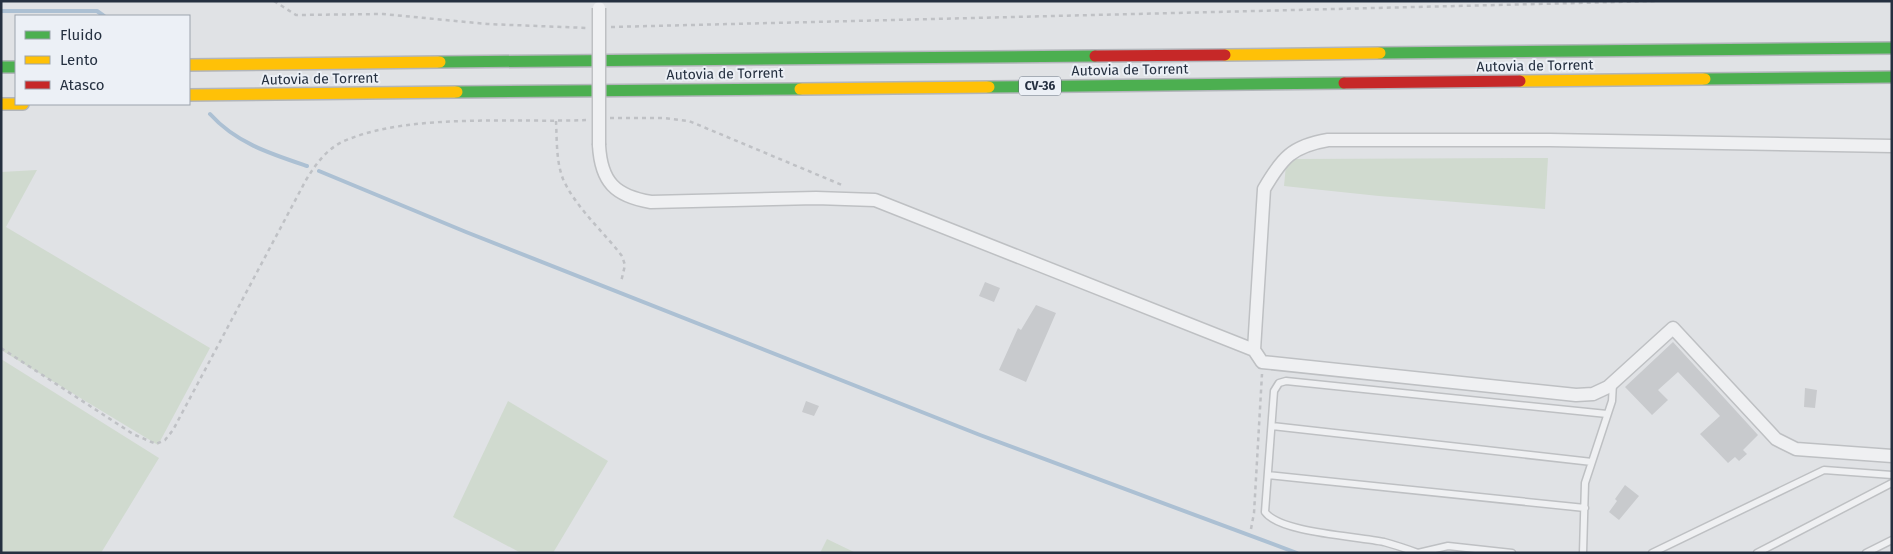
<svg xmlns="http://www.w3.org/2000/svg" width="1893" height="554" viewBox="0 0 1893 554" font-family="'Fira Sans',sans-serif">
  <rect width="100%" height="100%" fill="#e0e2e5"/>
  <path fill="#d0dacf" d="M1548 158 1545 209 1379 196 1284 186 1286 165 1293 159Z
    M37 170 6 227 210 348 158 445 1 350V172Z
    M1 359 159 458 101 553H1Z
    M508 401 608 461 553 553H521L453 517Z
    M827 539 856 553H820Z"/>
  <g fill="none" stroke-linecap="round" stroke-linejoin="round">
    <path stroke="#acc0d3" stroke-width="4" d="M1 11H97L104 16
      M210 114C236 143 271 154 307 166
      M319 171 466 232 980 435 1297 553"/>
  </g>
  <path fill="#c8cacd" d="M985 282 1000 288 994 302 979 296Z
    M1036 305 1056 313 1026 382 999 370 1018 328 1021 330Z
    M1673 342 1758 435 1743 450 1747 454 1739 461 1735 457 1728 463 1700 434 1720 416 1678 372 1658 390 1668 400 1652 415 1625 387Z
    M1805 388 1817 390 1815 408 1804 407Z
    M806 401 819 406 814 416 802 412Z
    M1625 485 1639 496 1619 520 1609 512 1617 501 1615 499Z"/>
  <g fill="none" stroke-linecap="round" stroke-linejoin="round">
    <defs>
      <path id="lane" d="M1272 426 1592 462
        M1268 475 1585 508
        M1418 553C1407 549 1395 545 1384 542 1357 536 1280 533 1265 512L1274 391 1279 383 1286 381 1607 414
        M1418 553 1448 546 1512 553
        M1583 553 1585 483 1612 401 1613 383
        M1652 553 1824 470 1892 475
        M1757 553 1892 483
        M1866 553 1892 540"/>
      <path id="street" d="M599 145C601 182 615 196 651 202L816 198 875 200 1254 350 1262 362 1576 395 1593 394 1608 387 1673 328 1776 439 1796 449 1892 456
        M1254 350 1264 189C1282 158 1292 146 1328 140H1550L1892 146"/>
      <path id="fast" d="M1380 53 1892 48
        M440 62 1095 56
        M1 67H16
        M1705 79 1892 77
        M989 87 1344 83
        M457 92 800 89"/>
      <path id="slow" d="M1225 55 1380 53
        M189 65 440 62
        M1520 81 1705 79
        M800 89 989 87
        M189 95 457 92
        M1 104H23"/>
      <path id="jam" d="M1095 56 1225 55
        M1344 83 1520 81"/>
    </defs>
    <use href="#lane" stroke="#bec0c3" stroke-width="9"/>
    <use href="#street" stroke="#bec0c3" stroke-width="15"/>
    <use href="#fast" stroke="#b2b5ba" stroke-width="14"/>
    <use href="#slow" stroke="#b2b5ba" stroke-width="14"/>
    <use href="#jam" stroke="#b2b5ba" stroke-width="14"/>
    <path stroke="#bfc1c5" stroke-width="2.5" stroke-dasharray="4 4" stroke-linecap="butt" d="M274 1 296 15 383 14 487 24 588 28
      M611 27 1657 1
      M610 118H663L689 121 842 185
      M556 121C557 140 556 161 563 179 576 208 603 231 622 256L625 265 621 282
      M1 348 133 434 156 444 165 440 173 430 306 180C317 162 329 146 349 139 415 113 516 123 587 120
      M1251 529 1254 513 1262 374"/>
    <use href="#lane" stroke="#eff0f2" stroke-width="6"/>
    <use href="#street" stroke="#eff0f2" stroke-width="12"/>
    <use href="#fast" stroke="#4caf50" stroke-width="11"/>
    <use href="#slow" stroke="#ffc107" stroke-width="11"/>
    <use href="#jam" stroke="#c62828" stroke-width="11"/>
    <defs>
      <path id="street-bridge" d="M599 8V145"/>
    </defs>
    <use href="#street-bridge" stroke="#bec0c3" stroke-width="15" stroke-linecap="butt"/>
    <use href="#street-bridge" stroke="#eff0f2" stroke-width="12"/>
  </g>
  <g text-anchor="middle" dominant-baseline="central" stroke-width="4" stroke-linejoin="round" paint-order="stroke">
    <rect fill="#ecf0f6" stroke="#616a77" stroke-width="1" x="1019" y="76.5" width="42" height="19" rx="4"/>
    <g font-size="12" font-weight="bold" fill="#253040">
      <text x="1040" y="86">CV-36</text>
    </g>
    <g font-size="14" fill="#253040" stroke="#ecf0f6">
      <text transform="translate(1535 66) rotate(-1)">Autovia de Torrent</text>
      <text transform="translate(1130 70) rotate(-1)">Autovia de Torrent</text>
      <text transform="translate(725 74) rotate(-1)">Autovia de Torrent</text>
      <text transform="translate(320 79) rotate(-1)">Autovia de Torrent</text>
    </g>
  </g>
  <rect width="1893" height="554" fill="none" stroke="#253040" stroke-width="5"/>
  <rect x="15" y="15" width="175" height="90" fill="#ecf0f6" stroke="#9ca3ad"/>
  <rect x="25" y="31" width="25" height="8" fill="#4caf50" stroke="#9ca3ad"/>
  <text x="60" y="40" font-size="15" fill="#253040">Fluido</text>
  <rect x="25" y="56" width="25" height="8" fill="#ffc107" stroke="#9ca3ad"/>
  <text x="60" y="65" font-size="15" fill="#253040">Lento</text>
  <rect x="25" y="81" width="25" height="8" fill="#c62828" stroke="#9ca3ad"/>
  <text x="60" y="90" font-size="15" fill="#253040">Atasco</text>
</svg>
